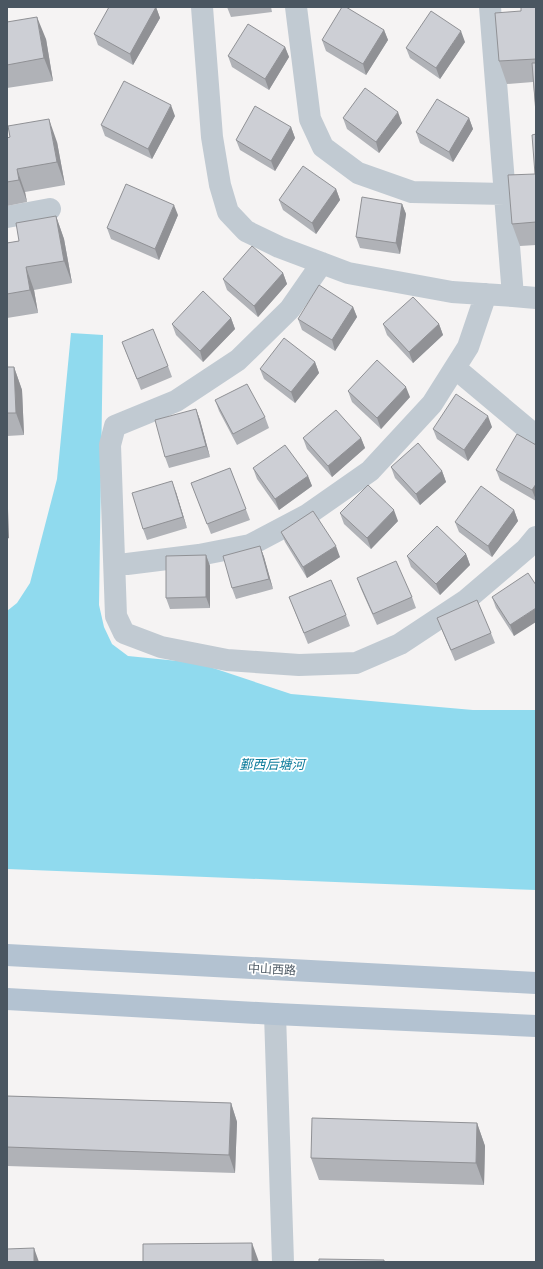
<svg xmlns="http://www.w3.org/2000/svg" width="543" height="1269" viewBox="0 0 543 1269" font-family="Mulish,'Noto Sans SC',sans-serif">
  <rect width="100%" height="100%" fill="#f5f3f3"/>
  <path fill="#90daee" d="M71 333 103 335 99 605 104 627 112 644 128 656 198 663 291 694 473 710H536V890L7 869V611L17 603 30 583 57 479Z"/>
  <g fill="none" stroke-linecap="round" stroke-linejoin="round">
    <path stroke="#c1cad2" stroke-width="22" d="M202 7 212 137 220 185 228 212 246 231 279 247 348 273 452 292 513 296
      M296 7 310 119 323 147 358 173 412 192 505 194
      M490 7 513 296 536 298
      M7 217 50 209
      M322 263 290 309 238 360 176 401 115 426 110 445 116 616 124 633 161 647 227 660 299 665 356 663 400 644 465 601 526 549 536 537
      M455 368 536 436
      M127 564 199 555 250 545 307 515 370 471 432 404 468 347 486 294
      M275 1014 283 1262"/>
    <path stroke="#b3c2d1" stroke-width="22" d="M7 955 536 983
      M7 999 275 1014 536 1026"/>
  </g>
  <path fill="#b0b2b7" d="M156 7 160 18 133 65 98 45 94 34Z
    M227 7H271L272 12 231 17Z
    M536 7V113L533 82 507 84 499 61 521 11Z
    M7 22 46 39 53 81 7 88Z
    M384 30 388 40 366 75 326 51 322 40Z
    M465 42 440 79 410 58 406 48Z
    M285 47 289 57 269 90 232 67 228 56Z
    M175 116 152 159 105 136 101 125Z
    M343 118 402 123 379 153 347 129Z
    M469 118 473 129 453 162 420 143 416 132Z
    M291 127 295 138 275 171 240 150 236 140Z
    M536 134V245L520 246 512 224 535 174Z
    M7 138 57 142 65 185 25 192 27 202 7 206Z
    M336 189 340 200 316 234 283 210 279 200Z
    M402 204 406 214 400 254 360 248 356 237Z
    M178 215 159 260 111 239 107 228Z
    M56 216 64 239 72 283 34 290 38 313 7 318V243L19 241Z
    M283 273 287 284 258 317 227 290 223 279Z
    M353 307 357 317 335 351 302 330 298 319Z
    M231 318 235 329 203 362 176 335 172 324Z
    M383 324H439L443 335 413 363 387 335Z
    M122 342 168 366 172 377 141 390Z
    M315 362 319 373 295 403 264 379 260 369Z
    M7 367H14L22 390 24 435 7 436Z
    M348 391 410 397 381 429 352 402Z
    M215 400 265 417 269 428 237 445 219 411Z
    M196 409 200 420 210 457 169 468 165 457Z
    M492 427 468 461 437 439 433 429Z
    M303 438H361L365 448 332 477 307 449Z
    M536 445V501L500 480 496 470Z
    M391 467 442 471 446 482 420 505 395 478Z
    M230 468 250 520 211 534 191 483Z
    M253 468 308 476 312 486 279 510 257 479Z
    M176 492 187 528 147 540 143 529Z
    M514 510 518 521 492 557 459 532 455 522Z
    M340 513 398 521 371 549 344 524Z
    M281 532 340 557 307 578 285 542Z
    M260 546 264 557 273 589 236 599 232 588Z
    M466 554 470 565 440 595 411 567 407 556Z
    M206 555 210 566V608L170 609 166 598Z
    M357 578 412 597 416 608 377 625 361 589Z
    M536 585 514 636 496 608 492 597Z
    M289 597 346 615 350 626 308 644Z
    M437 618 491 633 495 643 455 661 441 628Z
    M7 1096 231 1103 237 1122 235 1173 7 1166Z
    M477 1123 485 1146 484 1185 319 1180 311 1158Z"/>
  <path fill="#909195" d="M156 7 160 18 133 65 130 54Z
    M37 17 46 39 53 81 44 58Z
    M384 30 388 40 366 75 363 64Z
    M461 31 465 42 440 79 436 68Z
    M285 47 289 57 269 90 265 79Z
    M171 105 175 116 152 159 148 149Z
    M398 112 402 123 379 153 376 142Z
    M469 118 473 129 453 162 449 152Z
    M49 119 57 142 65 185 57 162Z
    M291 127 295 138 275 171 271 161Z
    M17 169 25 192 27 202 19 180Z
    M336 189 340 200 316 234 312 223Z
    M402 204 406 214 400 254 396 243Z
    M174 205 178 215 159 260 155 249Z
    M56 216 64 239 72 283 64 261Z
    M26 267 34 290 38 313 30 290Z
    M283 273 287 284 258 317 254 306Z
    M353 307 357 317 335 351 332 340Z
    M231 318 235 329 203 362 200 351Z
    M439 324 443 335 413 363 409 352Z
    M315 362 319 373 295 403 291 392Z
    M14 367 22 390 24 435 16 413Z
    M406 387 410 397 381 429 377 418Z
    M196 409 200 420 210 457 206 446Z
    M488 416 492 427 468 461 464 450Z
    M361 438 365 448 332 477 328 466Z
    M442 471 446 482 420 505 416 494Z
    M308 476 312 486 279 510 275 499Z
    M172 481 176 492 187 528 183 517Z
    M536 484V500L532 490Z
    M7 506 8 509 9 538 7 539Z
    M394 510 398 521 371 549 367 538Z
    M514 510 518 521 492 557 488 546Z
    M260 546 264 557 273 589 269 579Z
    M336 546 340 557 307 578 303 567Z
    M466 554 470 565 440 595 436 584Z
    M206 555 210 566V608L206 597Z
    M536 608V622L514 636 510 625Z
    M231 1103 237 1122 235 1173 229 1155Z
    M477 1123 485 1146 484 1185 476 1163Z
    M252 1243 259 1262H252Z
    M34 1248 39 1262H34Z"/>
  <path fill="#cdcfd5" stroke="#909195" d="M109 7H156L130 54 94 34Z
    M342 7H346L384 30 363 64 322 40Z
    M521 7H536V59L499 61 495 13 521 11Z
    M431 11 461 31 436 68 406 48Z
    M37 17 44 58 7 65V22Z
    M248 24 285 47 265 79 228 56Z
    M532 63H536V113Z
    M124 81 171 105 148 149 101 125Z
    M365 88 398 112 376 142 343 118Z
    M437 99 469 118 449 152 416 132Z
    M255 106 291 127 271 161 236 140Z
    M49 119 57 162 17 169 19 180 7 182V138L10 137 8 126Z
    M536 134V222L512 224 508 175 535 174 532 135Z
    M303 166 336 189 312 223 279 200Z
    M126 184 174 205 155 249 107 228Z
    M362 197 402 204 396 243 356 237Z
    M56 216 64 261 26 267 30 290 7 294V243L19 241 16 223Z
    M252 246 283 273 254 306 223 279Z
    M319 285 353 307 332 340 298 319Z
    M203 291 231 318 200 351 172 324Z
    M413 297 439 324 409 352 383 324Z
    M153 329 168 366 137 379 122 342Z
    M284 338 315 362 291 392 260 369Z
    M377 360 406 387 377 418 348 391Z
    M7 367H14L16 413H7Z
    M247 384 265 417 233 434 215 400Z
    M456 394 488 416 464 450 433 429Z
    M196 409 206 446 165 457 155 420Z
    M336 410 361 438 328 466 303 438Z
    M517 434 536 445V484L532 490 496 470Z
    M418 443 442 471 416 494 391 467Z
    M285 445 308 476 275 499 253 468Z
    M230 468 246 509 207 524 191 483Z
    M172 481 183 517 143 529 132 493Z
    M368 485 394 510 367 538 340 513Z
    M481 486 514 510 488 546 455 522Z
    M313 511 336 546 303 567 281 532Z
    M437 526 466 554 436 584 407 556Z
    M260 546 269 579 232 588 223 556Z
    M206 555V597L166 598V556Z
    M396 561 412 597 373 614 357 578Z
    M528 573 536 585V608L510 625 492 597Z
    M331 580 346 615 304 633 289 597Z
    M477 600 491 633 451 650 437 618Z
    M7 1096 231 1103 229 1155 7 1147Z
    M312 1118 477 1123 476 1163 311 1158Z
    M252 1243V1262H143V1244Z
    M34 1248V1262H7V1249Z
    M319 1259 384 1260V1262H319Z"/>
  <g text-anchor="middle" dominant-baseline="central" stroke-width="3.5" stroke-linejoin="round" paint-order="stroke">
    <g font-size="12" fill="#4a5661" stroke="#fff">
      <text transform="translate(272 969) rotate(3)">中山西路</text>
    </g>
    <g font-size="13" font-style="italic" fill="#0c7c9b" stroke="#fff">
      <text x="272" y="764">鄞西后塘河</text>
    </g>
  </g>
  <rect width="543" height="1269" fill="none" stroke="#4a5661" stroke-width="16"/>
</svg>
